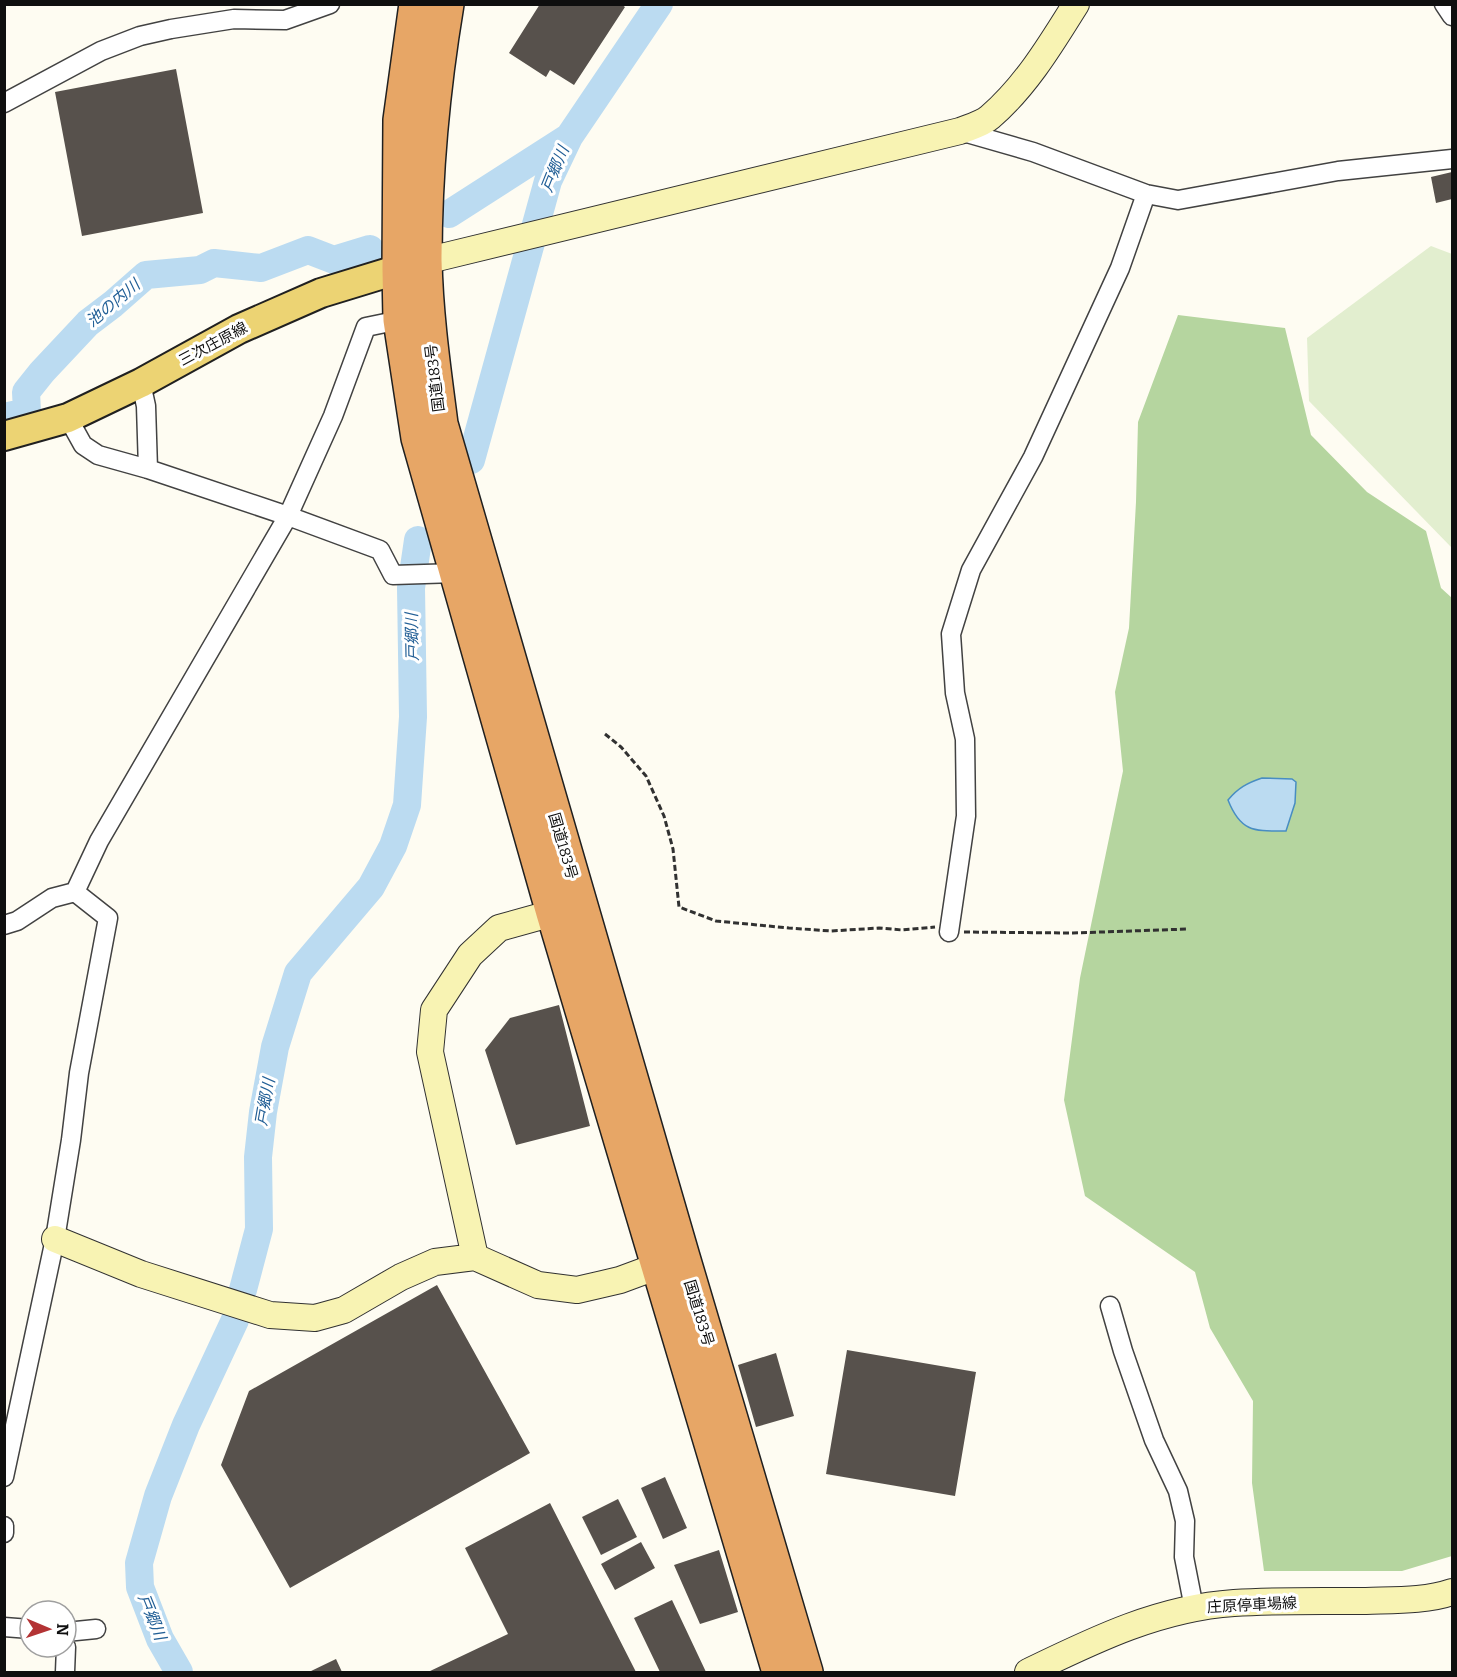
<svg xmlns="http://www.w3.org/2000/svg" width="1457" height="1677" viewBox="0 0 1457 1677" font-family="Bitter,'Noto Sans JP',serif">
  <rect width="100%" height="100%" fill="#fefcf2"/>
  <path fill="#b5d59f" d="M1178 315 1285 328 1311 435 1367 492 1426 531 1441 588 1452 598V1556L1402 1571H1264L1252 1483 1253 1401 1210 1328 1195 1272 1085 1196 1064 1100 1080 978 1123 771 1115 692 1129 628 1136 502 1138 422Z"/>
  <path fill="#e2eecf" d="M1431 246 1452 254V548L1309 401 1307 338Z"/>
  <path fill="#bbdbf1" stroke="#488dc2" stroke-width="1.5" d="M1262 778 1292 779 1296 782 1295 803 1286 831C1255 831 1241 833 1228 800 1238 788 1247 783 1262 778Z"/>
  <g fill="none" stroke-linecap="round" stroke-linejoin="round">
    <path stroke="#bbdbf1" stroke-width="28" d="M449 214 569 137
      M4 417 27 412 26 392 42 372 88 323 113 304 146 275 200 270 214 263 261 268 308 250 334 260 370 249
      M471 460 548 181 569 137 659 4
      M179 1672 160 1639 140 1587 139 1563 158 1496 186 1425 235 1320 259 1229 258 1157 263 1112 275 1047 298 973 371 887 393 846 407 805 413 717 411 588 418 540"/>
  </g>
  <path fill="#57514c" d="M540 4H621L625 7 574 85 550 70 546 77 509 53Z
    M176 69 203 213 82 236 55 92Z
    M1452 172V199L1436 203 1431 177Z
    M559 1005 590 1126 516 1145 485 1050 510 1018Z
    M437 1285 530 1453 290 1588 221 1465 249 1391Z
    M847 1350 976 1372 955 1496 826 1474Z
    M776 1353 794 1416 756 1427 738 1365Z
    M665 1477 687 1528 663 1539 641 1488Z
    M618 1499 637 1537 601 1555 582 1517Z
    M550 1503 636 1672H428L508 1634 465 1548Z
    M641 1542 655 1568 615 1590 601 1564Z
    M719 1550 738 1612 700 1624 674 1565Z
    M672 1600 706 1672H660L634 1618Z
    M336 1659 342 1672H309Z"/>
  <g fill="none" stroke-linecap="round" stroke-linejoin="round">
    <defs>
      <path id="street" d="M1444 4 1452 16
        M4 103 101 51 140 36 171 29 234 19 285 20 330 4
        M960 131 1033 152 1146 194 1178 200 1338 171 1452 159
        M141 383 146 406 148 469
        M68 418 83 445 98 455 148 469 288 516 380 550 393 575 456 573
        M75 892 99 841 288 516 333 416 366 327 400 320
        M4 925 17 921 52 898 75 892
        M949 932 966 816 965 739 955 693 951 634 971 570 1033 457 1120 268 1146 194
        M1110 1306 1123 1351 1154 1440 1178 1491 1185 1521 1184 1557 1194 1608
        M4 1477 55 1239 71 1140 79 1073 108 918 75 892
        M4 1526V1533
        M4 1627 30 1629
        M66 1632 96 1629
        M65 1672 66 1647"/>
      <path id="secondary" d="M425 261 960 131C970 127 982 124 990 117 1026 86 1051 44 1076 4
        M55 1239 141 1274 270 1315 315 1318 344 1310 401 1277 435 1262 475 1257 538 1285 577 1290 620 1280 674 1260
        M475 1257 430 1052 434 1010 470 955 499 928 553 913
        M1028 1672C1094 1640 1159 1608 1234 1603 1278 1600 1323 1601 1366 1601 1394 1600 1426 1601 1452 1592"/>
      <path id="primary" d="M4 436 68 418 141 383 239 329 321 293 419 263"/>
      <path id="highway" d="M416 4 400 120 399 269 400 320 418 438 553 913 779 1672
        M447 4C433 88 425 175 425 260 426 314 434 370 441 424L683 1257 806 1672"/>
    </defs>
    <use href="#street" stroke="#424242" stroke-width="21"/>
    <use href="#secondary" stroke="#313131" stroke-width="28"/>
    <use href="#primary" stroke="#202020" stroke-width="32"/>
    <use href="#highway" stroke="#202020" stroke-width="36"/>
    <path stroke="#313131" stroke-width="3" stroke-dasharray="6 3" stroke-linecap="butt" d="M605 734 621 747 646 776 664 816 673 849 679 907 716 921 789 928 831 931 879 928 902 930 935 927
      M964 932 1073 933 1188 929"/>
    <use href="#street" stroke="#fff" stroke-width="18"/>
    <use href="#secondary" stroke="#f8f3b3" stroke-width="26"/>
    <use href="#primary" stroke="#ecd373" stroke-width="28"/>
    <use href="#highway" stroke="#e7a666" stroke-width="33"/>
  </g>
  <g text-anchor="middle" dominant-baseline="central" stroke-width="6" stroke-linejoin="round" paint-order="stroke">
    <g font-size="15" fill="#0f0f0f" stroke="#fff">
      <text transform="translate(213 344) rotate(-28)">三次庄原線</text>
      <text transform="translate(435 378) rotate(-97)">国道183号</text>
      <text transform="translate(563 846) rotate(74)">国道183号</text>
      <text transform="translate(699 1313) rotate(73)">国道183号</text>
      <text transform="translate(1252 1605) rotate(-3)">庄原停車場線</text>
    </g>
    <g font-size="16" font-style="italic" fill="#225f96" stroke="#fff">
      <text transform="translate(555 169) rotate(-68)">戸郷川</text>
      <text transform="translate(113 303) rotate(-40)">池の内川</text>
      <text transform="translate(412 637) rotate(-91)">戸郷川</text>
      <text transform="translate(265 1102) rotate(-80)">戸郷川</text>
      <text transform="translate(152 1617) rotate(68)">戸郷川</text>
    </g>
  </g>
  <rect width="1457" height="1677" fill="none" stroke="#0f0f0f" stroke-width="12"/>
  <g transform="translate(48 1629) rotate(92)"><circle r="28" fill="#ffffff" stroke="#9f9f9f" stroke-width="1.5"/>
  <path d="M0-4.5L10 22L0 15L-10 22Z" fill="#b33334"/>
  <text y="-9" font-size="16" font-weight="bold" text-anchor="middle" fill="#0f0f0f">N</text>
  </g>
</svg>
